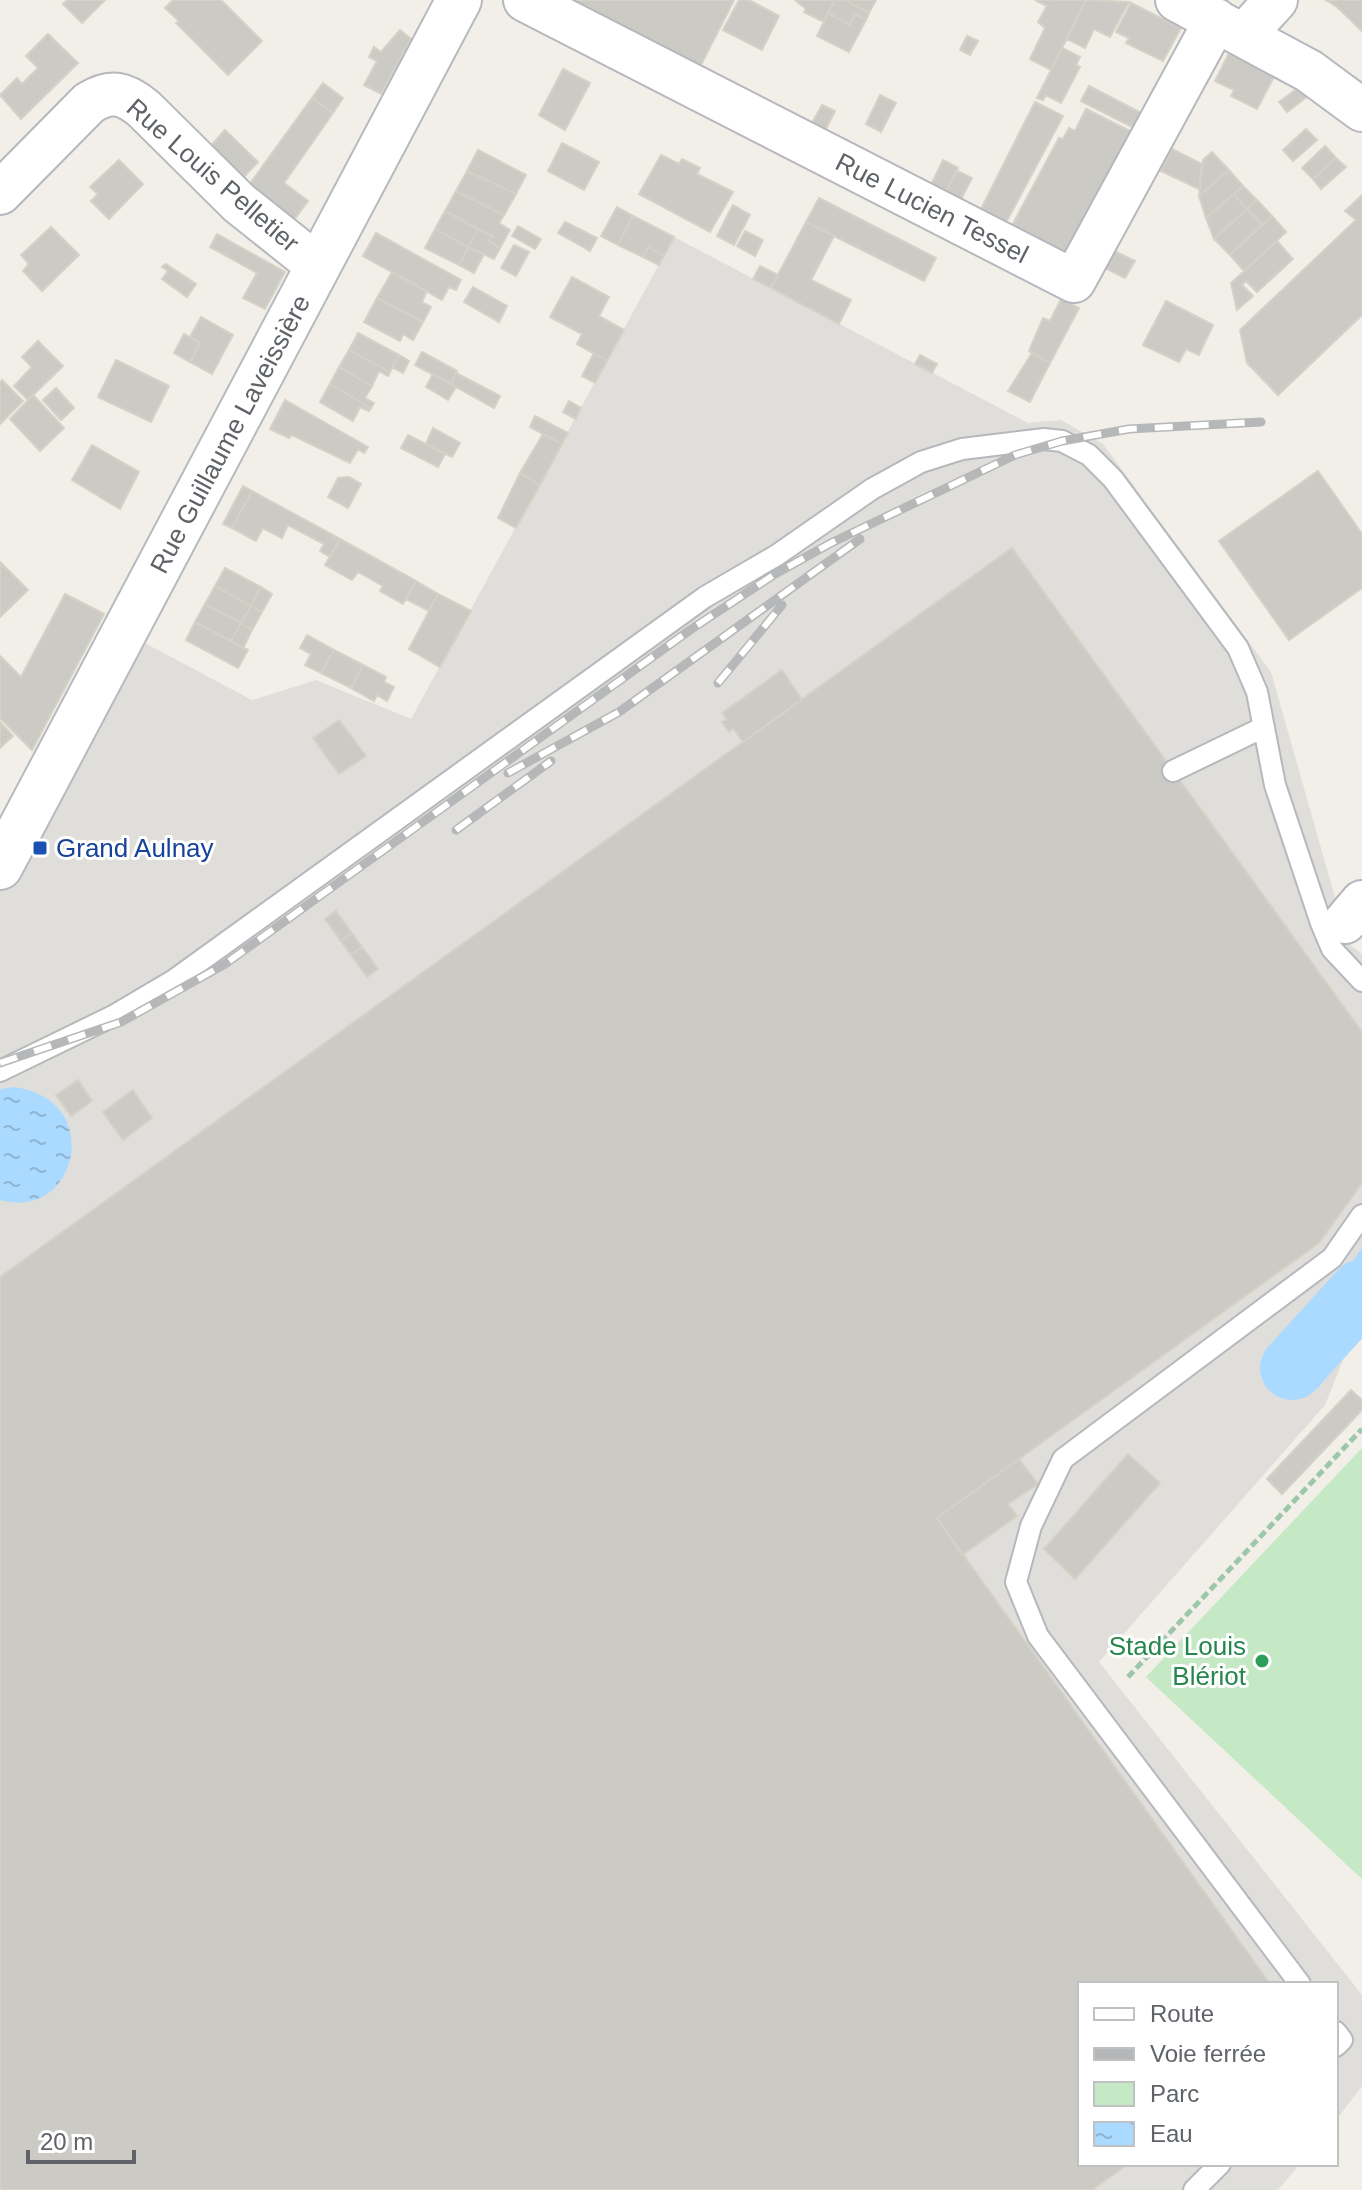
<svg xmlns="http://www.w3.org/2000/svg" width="1362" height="2190" viewBox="0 0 1362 2190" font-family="Arial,sans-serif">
  <defs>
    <pattern id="water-ripples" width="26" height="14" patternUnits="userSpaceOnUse" patternTransform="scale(2)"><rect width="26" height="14" fill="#aadaff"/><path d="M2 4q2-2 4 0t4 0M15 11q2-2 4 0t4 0" fill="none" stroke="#8eb4d2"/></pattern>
  </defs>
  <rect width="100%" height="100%" fill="#f1efe8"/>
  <path fill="#e0deda" d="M674 237 1028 423 1061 420 1103 444 1271 672 1348 943 1362 954V1313L1325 1405 1099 1662 1362 1995V2086L1336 2120V1984H1080V2164H1300L1278 2190H0V875L126 633 252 700 316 680 411 719Z"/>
  <path fill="#c5e8c5" d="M1362 1448V1879L1146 1677Z"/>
  <path fill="url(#water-ripples)" d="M14 1087C106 1099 78 1222 0 1200V1089Z
    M1362 1248V1331L1317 1389 1276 1351 1312 1318Z"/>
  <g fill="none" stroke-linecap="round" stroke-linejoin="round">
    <path stroke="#aadaff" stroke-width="64" d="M1292 1368 1362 1291"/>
  </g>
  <path fill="#cccac5" stroke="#d6d1c6" stroke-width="2" d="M67 0H105L82 23 63 4Z
    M173 0H221L262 41 228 75 176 23 179 21 165 8Z
    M563 0H734L698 71Z
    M739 0H749L779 16 762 50 723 30Z
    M795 0H835L824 22 804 12 806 9Z
    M835 0H845L869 13 866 20 855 14 850 25 828 13Z
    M845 0H876L869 13Z
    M1035 0H1086L1051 70 1030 59 1045 28 1038 22 1047 6Z
    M1086 0 1129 2 1110 37 1094 29 1085 48 1067 39Z
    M1326 0H1362V31L1337 7Z
    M1131 3 1181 28 1163 61 1126 43 1129 38 1116 32Z
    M828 13 850 25 855 14 866 20 849 52 817 36Z
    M400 30 411 39 381 94 364 85 377 61 369 57 374 47 381 52Z
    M48 34 78 63 21 119 0 95 17 78 22 84 38 68 26 56Z
    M967 36 978 41 970 55 960 50Z
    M1062 48 1080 57 1076 65 1080 67 1061 103 1046 95 1043 100 1037 98Z
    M1230 51 1275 75 1257 109 1231 96 1234 90 1215 81Z
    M563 69 590 83 565 130 539 115Z
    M323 83 343 98 333 113 312 98Z
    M1089 86 1147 116 1138 130 1081 101Z
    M1298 88 1308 96 1287 112 1279 102Z
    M880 95 896 103 881 132 866 124Z
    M312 98 333 113 284 183 308 201 294 220 247 188Z
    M1035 102 1063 116 1002 230 977 217Z
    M822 105 835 111 822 137 808 130Z
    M1086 109 1136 134 1065 263 1008 233 1059 138 1063 139 1069 128 1075 131Z
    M1306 129 1317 140 1293 161 1283 150Z
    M225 130 258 162 240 181 208 149Z
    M562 143 599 162 584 190 548 171Z
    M1325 146 1336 158 1313 179 1302 168Z
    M1172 149 1202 164 1199 189 1161 171Z
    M478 150 526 175 516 194 467 171Z
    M1212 152 1229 170 1199 196 1203 160Z
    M661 155 679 164 682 159 700 168 697 174 733 192 710 232 639 194Z
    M1336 158 1346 167 1321 189 1313 179Z
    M119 160 143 184 109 219 91 201 98 194 90 187Z
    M943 160 958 168 942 199 928 191Z
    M1229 170 1243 186 1206 218 1199 196Z
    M467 171 516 194 504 215 456 191Z
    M957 171 972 178 957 207 942 199Z
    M1243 186 1257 200 1247 209 1234 194Z
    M456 191 504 215 499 223 510 230 500 248 489 241 492 236 445 211Z
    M1234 194 1247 209 1214 239 1206 218Z
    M1362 195V315L1278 395 1247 363 1240 330 1356 220 1345 211Z
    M819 198 936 258 924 281 806 222Z
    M1257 200 1272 216 1262 225 1247 209Z
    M733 205 750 215 734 245 717 236Z
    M617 207 633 216 618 245 601 236Z
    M1247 209 1262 225 1230 255 1214 239Z
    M445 211 478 229 468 247 435 229Z
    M633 216 674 237 664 256 648 247 643 257 618 245Z
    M1272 216 1286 232 1244 271 1230 255Z
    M565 222 597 238 590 251 558 233Z
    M806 222 834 236 811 280 851 300 839 324 771 288Z
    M518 226 541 239 535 249 512 236Z
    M51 227 79 255 42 291 23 271 29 264 21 255Z
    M435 229 468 247 459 265 425 248Z
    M478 229 492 236 489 241 500 248 494 259 468 247Z
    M745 231 763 240 755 256 737 246Z
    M376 233 461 280 456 290 449 287 442 300 363 256Z
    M217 234 285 272 265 309 243 298 257 273 210 247Z
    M1277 241 1293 259 1257 292 1246 281 1242 285 1253 296 1237 310 1231 283Z
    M514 245 529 252 516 276 501 268Z
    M468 247 484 254 474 273 459 265Z
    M648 247 664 256 659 265 643 257Z
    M1110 249 1135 261 1125 278 1101 266Z
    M166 264 196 284 187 297 162 279 168 271 162 267Z
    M760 266 778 275 771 288 753 279Z
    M392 272 427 291 422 302 431 307 423 322 377 298Z
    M572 277 609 297 599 316 624 330 607 361 577 344 582 334 550 317Z
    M473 287 507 306 499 322 464 302Z
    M377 298 423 322 413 340 403 334 400 341 364 322Z
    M1061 299 1079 308 1050 363 1029 351 1043 318 1050 321Z
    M1166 301 1213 325 1199 355 1186 349 1179 362 1143 345Z
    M201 317 233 335 212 374 190 362 200 343 190 337Z
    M358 333 399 355 390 372 349 350Z
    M184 334 200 343 190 362 174 353Z
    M38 341 63 366 28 400 14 386 32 367 22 357Z
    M349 350 390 372 388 376 379 371 372 386 339 367Z
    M422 352 457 371 451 384 415 365Z
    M594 353 607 361 595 383 582 376Z
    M1032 353 1050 363 1030 402 1008 391Z
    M399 355 409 361 403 373 392 367Z
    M920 355 937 364 932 373 915 364Z
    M116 360 169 386 151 422 98 397Z
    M339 367 372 386 365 398 374 403 371 408 330 384Z
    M456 373 500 396 494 408 451 384Z
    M433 374 456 387 448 400 426 387Z
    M2 380 23 401 0 424V383Z
    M330 384 371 408 369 411 360 407 353 421 320 402Z
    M56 388 74 408 61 420 43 400Z
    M33 395 64 428 40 451 10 419Z
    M285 400 368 447 364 453 358 449 350 463 292 435 289 438 270 429Z
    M569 401 581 408 576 419 563 412Z
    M535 416 568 433 562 444 530 427Z
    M433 428 460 443 452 457 426 444Z
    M543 434 562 444 540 485 520 473Z
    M408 435 445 454 438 467 401 448Z
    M92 445 139 472 120 509 72 480Z
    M1318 471 1362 534V588L1289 640 1219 541Z
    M520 473 540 485 516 528 498 518Z
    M349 477 361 484 348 508 328 497 338 478Z
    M243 486 252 491 232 528 223 524Z
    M252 491 340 539 330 557 320 551 324 544 288 525 282 538 263 528 256 541 232 528Z
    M340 539 416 581 403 604 380 591 383 586 358 572 352 580 325 565Z
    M1012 548 1362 1032V1183L1319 1243 937 1518 1270 1984H1080V2164H1128L1092 2190H0V1277Z
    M0 562 28 590 0 617Z
    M225 568 261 587 251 606 215 586Z
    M416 581 438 594 429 611 406 599Z
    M215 586 251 606 241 623 205 604Z
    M261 587 272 594 262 612 251 606Z
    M65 594 104 614 32 750 0 718V656L21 677Z
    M438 594 471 611 440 667 409 649Z
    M205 604 241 623 231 641 195 622Z
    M251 606 262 612 252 630 241 623Z
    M195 622 248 650 238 668 186 640Z
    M241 623 252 630 243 648 231 641Z
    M307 635 334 650 321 673 305 665 311 654 300 648Z
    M334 650 363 665 351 688 321 673Z
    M363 665 386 677 384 682 394 687 387 701 377 695 374 701 351 688Z
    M782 670 802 700 743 742 733 728 729 732 722 722 727 720 722 713Z
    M339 720 366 756 339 774 313 738Z
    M0 722 13 736 0 748Z
    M336 911 352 933 341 941 325 919Z
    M352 933 362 947 351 955 341 941Z
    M362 947 378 969 367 977 351 955Z
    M78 1080 92 1101 71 1116 56 1095Z
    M133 1090 152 1118 123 1140 103 1112Z
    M1351 1390 1362 1400V1410L1282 1494 1267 1479Z
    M1128 1454 1160 1483 1075 1579 1044 1549Z
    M1019 1459 1038 1484 1008 1504 1017 1516 962 1555 937 1518Z"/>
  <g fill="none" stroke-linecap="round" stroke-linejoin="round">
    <defs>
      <path id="lane" d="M1173 771 1264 727
        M0 1071 113 1016 174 980 705 597 777 555 872 489 921 462 962 449 1044 439 1062 441 1089 455 1113 479 1238 648 1257 692 1275 785 1321 923 1332 949 1362 981
        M1300 1984 1038 1636 1016 1582 1031 1526 1063 1459 1332 1258 1362 1215
        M1336 2032 1342 2040 1336 2046
        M1194 2190 1220 2164"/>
      <path id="street" d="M525 0 1074 281 1216 20
        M1177 0 1309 71 1362 110
        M1244 35 1276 0
        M0 193 89 103C111 89 125 93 144 109L239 203 318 266
        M1345 922 1362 902"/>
      <path id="secondary" d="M0 867 459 0"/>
    </defs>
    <use href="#lane" stroke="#b5b8bc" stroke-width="24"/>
    <use href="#street" stroke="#b5b8bc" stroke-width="46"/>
    <use href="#secondary" stroke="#b6babf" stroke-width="48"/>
    <path stroke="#9cc7a9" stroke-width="5" stroke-dasharray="8 4" stroke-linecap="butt" d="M1128 1677 1362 1429"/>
    <use href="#lane" stroke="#fff" stroke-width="20"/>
    <use href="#street" stroke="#fff" stroke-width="42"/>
    <use href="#secondary" stroke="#fff" stroke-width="44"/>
    <defs>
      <path id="rail" d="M718 683 782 605
        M508 773 619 712 860 539
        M456 830 551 761
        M0 1063 121 1022 225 964 690 630 775 574 831 543 1015 455 1062 441 1129 429 1261 422"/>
    </defs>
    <use href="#rail" stroke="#b6b7b8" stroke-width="9"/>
    <use href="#rail" stroke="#fff" stroke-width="6" stroke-dasharray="18" stroke-linecap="butt"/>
  </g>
  <rect fill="#1a4fb4" stroke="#fff" stroke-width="3" x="32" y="840" width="16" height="16" rx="4"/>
  <circle fill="#2e9e5b" stroke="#fff" stroke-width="3" cx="1262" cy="1661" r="8"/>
  <g text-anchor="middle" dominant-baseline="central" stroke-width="6" stroke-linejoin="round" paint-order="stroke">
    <g font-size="26" fill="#5f6368" stroke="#fff">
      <text transform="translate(213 175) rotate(41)">Rue Louis Pelletier</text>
      <text transform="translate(932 208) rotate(27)">Rue Lucien Tessel</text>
      <text transform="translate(230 434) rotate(-62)">Rue Guillaume Laveissière</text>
    </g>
    <g font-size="26" fill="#164399" stroke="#fff" text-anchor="start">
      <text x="56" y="848">Grand Aulnay</text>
    </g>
    <g font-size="26" fill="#27864d" stroke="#fff" text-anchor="end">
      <text x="1246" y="1646">Stade Louis<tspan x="1246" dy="30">Blériot</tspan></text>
    </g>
  </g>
  <rect x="1078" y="1982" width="260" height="184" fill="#ffffff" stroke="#bfc1c3" stroke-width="2"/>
  <rect x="1094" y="2008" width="40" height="12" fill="#ffffff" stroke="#bfc1c3" stroke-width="2"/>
  <text x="1150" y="2022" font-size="24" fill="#5f6368">Route</text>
  <rect x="1094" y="2048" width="40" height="12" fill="#b6b7b8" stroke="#bfc1c3" stroke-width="2"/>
  <text x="1150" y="2062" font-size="24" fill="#5f6368">Voie ferrée</text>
  <rect x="1094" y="2082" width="40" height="24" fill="#c5e8c5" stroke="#bfc1c3" stroke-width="2"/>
  <text x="1150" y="2102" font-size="24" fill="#5f6368">Parc</text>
  <rect x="1094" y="2122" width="40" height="24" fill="url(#water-ripples)" stroke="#bfc1c3" stroke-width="2"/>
  <text x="1150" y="2142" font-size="24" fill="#5f6368">Eau</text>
  <path d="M28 2150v12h106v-12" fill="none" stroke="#5f6368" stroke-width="4"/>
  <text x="40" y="2150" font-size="24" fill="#5f6368" stroke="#ffffff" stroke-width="6" paint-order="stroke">20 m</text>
</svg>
